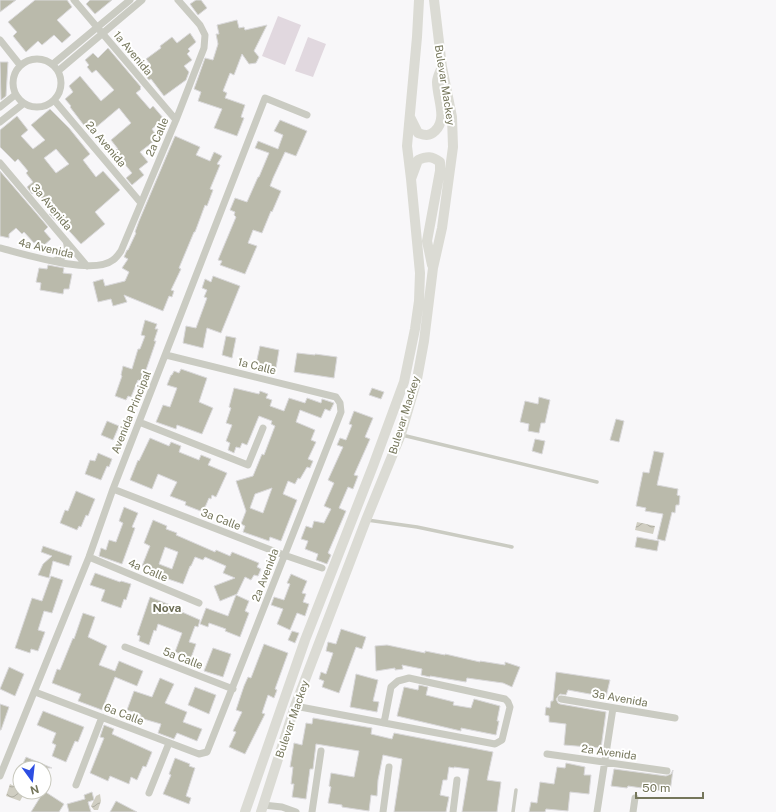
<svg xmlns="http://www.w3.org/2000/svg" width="776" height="812" viewBox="0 0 776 812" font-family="'Public Sans',sans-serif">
  <defs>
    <pattern id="water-waves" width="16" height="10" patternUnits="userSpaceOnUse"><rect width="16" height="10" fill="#d0cec2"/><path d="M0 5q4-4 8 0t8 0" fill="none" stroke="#adaca1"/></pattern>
  </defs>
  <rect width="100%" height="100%" fill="#f8f7f9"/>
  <path fill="#e1d8df" d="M278 16 301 25 285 65 262 56Z
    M308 37 326 44 313 77 295 71Z"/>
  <path fill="url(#water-waves)" d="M637 522 655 526 653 534 635 530Z
    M10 784 20 789V792H25L20 801 6 796Z
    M100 794 101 801 98 810H94L91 806 96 796Z"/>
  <path fill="#babaab" stroke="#dad9db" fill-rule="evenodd" d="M0 0H16L0 12Z
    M35 0H67L72 7 57 20 71 35 62 43 54 35 42 45 38 41 26 52 13 36 17 32 8 22Z
    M90 0H112L95 14 86 4Z
    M196 0H201L207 8 198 15 190 4Z
    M237 20 239 28 244 27 245 30 267 25 254 51 259 57 256 63 249 64 242 54 234 75 230 73 223 91 227 93 225 98 245 105 241 117 244 118 237 136 214 128 222 109 198 101 201 92 194 89 205 58 213 60 218 44 216 34H219L217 25Z
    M190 33 196 42 188 49 190 51 187 54 192 60 184 66 189 72 186 80 164 96 151 79 149 80 141 71 150 64 146 59 161 48 160 46 172 37 177 43Z
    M108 48 141 87 140 88 141 89 136 93 150 109 153 106 164 119 152 129 158 138 140 152 148 162 139 169 144 175 132 185 126 178 132 173 114 151 118 149 111 140 131 123 119 108 94 129 90 125 86 128 70 107 71 106 65 99 73 92 69 86 80 76 101 101 114 90 96 70 92 73 87 67 89 65 85 60 93 53 98 58Z
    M0 62H8L6 96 1 100Z
    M50 109 69 128 90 154 83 160 96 177 103 171 120 190 95 212 105 224 81 244 61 222H60L58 219 56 221 49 214 51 212 36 191 32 194 27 187 33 182 26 173 28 171 18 159 15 162 0 147V130L17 116 28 130 21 136 33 149 45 140 31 125ZM56 149 69 164 56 173 44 158Z
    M280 120 307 131 296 156 285 152 273 178 270 186 281 191 272 212 271 211 262 233 253 230 248 243 257 246 245 274 220 265 222 261 218 260 236 217 234 215 235 212 230 210 235 198 247 202 258 177H259L269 153 255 148 258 141 278 149 283 135 274 131Z
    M175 136 200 147 196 155 210 161 214 152 222 156 217 164 220 165 210 189 213 190 207 206 205 205 195 232H194L179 268 181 269 171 290 174 291 172 297 169 296 163 311 124 295 127 302 113 306 111 299 98 302 93 282 103 279 105 286 125 281 129 272 122 268 128 259 124 257 127 250H128L136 233 135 232 139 221Z
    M0 171 48 227 44 231 51 239 42 247 37 241 34 243 24 232 22 234 16 228 9 234V238L0 236Z
    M48 265 64 268 63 273 72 274 69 289H64L63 294 40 290 41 283 36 282 39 268 47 269Z
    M213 276 240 286 221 333 207 328 203 348 183 343 186 326 196 328 207 298 204 297 207 290 202 288 205 279 211 282Z
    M145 320 157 324 155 329H158L154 341H156L146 370H143L141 381 138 380 131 397 128 396 126 400 115 396 122 376 121 375 123 366 132 369 138 349H140L145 336 141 335Z
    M226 336 236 338 232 358 222 355Z
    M260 346 279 350 276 368 256 364Z
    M297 353 315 355V354L337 357 334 378 294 372Z
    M181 369 207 378 199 402 213 408 202 434 177 425 176 429 156 422 163 405 170 407 177 388 167 385 171 375H172L174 371 179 373Z
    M234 388 259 394 260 391 268 394 266 398 272 400 270 406 284 411 289 398 305 403 307 398 321 403 322 399 334 403 330 411 325 409 321 418 300 410 296 422 315 430 311 440 316 442 308 459 313 461 310 468 307 467 300 479 298 478 295 484 288 481 283 494 297 500 281 541 270 537 269 541 243 532 245 526 241 524 246 511 236 481 253 476 262 454 264 455 275 426 271 424 272 421 259 416 247 445 242 443 240 448 236 447 234 453 228 450 230 443 226 441 232 425 226 423 231 408 229 407ZM272 488 263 513 250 508 255 494Z
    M372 388 384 392 381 399 369 395Z
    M539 397 550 400 545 423H541L539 433 528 431 529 424 520 422 525 401 538 404Z
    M354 411 373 418 365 437 370 439 354 475 358 476 353 489 348 487 339 508 346 511 328 553 331 555 327 564 316 560 318 554 305 549 308 541 301 539 306 526 312 528 314 521 324 523 331 509 324 506 334 483 328 480 343 447 337 445 340 438 346 440 352 425 349 424Z
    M616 419 624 421 619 442 610 440Z
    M107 421 119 426 113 440 101 435Z
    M150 438 169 446 171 442 181 446 179 452 199 460 201 455 211 459 208 465 227 473 216 497 212 495 211 499 209 498 203 512 185 505 186 502 170 496 177 482 158 474 152 489 130 480 138 460 139 461Z
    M535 439 545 441 542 454 532 451Z
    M654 451 664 453 657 485 678 489 677 495 680 496 679 505H676L675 513 672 512 665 541 657 539 663 514 645 511 646 508 636 506 643 472 649 473Z
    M98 453 112 459 109 467 107 466 101 480 85 474 90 460 95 461Z
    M76 491 95 499 88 516 86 515 81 527 79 526 77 530 60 523 65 510 68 511Z
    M124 507 138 513 132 527 135 528 122 564 99 556 101 548 106 550 109 540 116 542 123 523 119 521Z
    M153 520 167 526 166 529 177 533 176 535 215 552 216 550 230 556 232 552 259 563 257 567 261 569 258 576 254 575 251 580 245 577 237 594 220 601 214 586 235 578 223 573 226 566 205 557 203 560 195 557 191 566H190L183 584 165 578 166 576 142 566 150 546 144 543ZM165 547 178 552 172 569 159 564Z
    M637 537 659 541 657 551 635 547Z
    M43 546 72 556 69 566 53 561 49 578 38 575 43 564 52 556 41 552Z
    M95 573 120 582 121 581 131 584 126 600 124 599 121 608 101 601 105 590 90 585Z
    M291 574 307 581 302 593 306 594 303 602 309 604 305 616 297 613 290 630 277 624 283 609 271 605 274 597 284 600 290 584 287 583Z
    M51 576 63 580 52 613 44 611 38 630 45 632 38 651 31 649 30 653 15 648 32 598 42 601Z
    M236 595 249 601 245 611 249 613 240 637 225 631 226 629 209 623 208 627 200 624 206 608 228 616Z
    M150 597 183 610 182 612 200 620 198 627 195 626 189 642 196 644 191 658 175 652 182 633 158 624 156 631 154 630 149 645 139 641 140 636 137 635Z
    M83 613 95 617 88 637 107 646 99 665 115 671 119 661 143 671 137 686 115 677 102 710 78 701 81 694 52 683 57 669 60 670 73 638 74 639Z
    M341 629 366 637 362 649 356 647 339 693 322 687 324 681 319 679 321 672 326 674 333 653 326 651 328 642 336 644Z
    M292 631 299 633 295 643 288 640Z
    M264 644 288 653 275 689 277 690 274 698 268 695 262 713 265 714 245 754 229 747 236 732 233 731 242 712 236 710 244 686 248 677 251 678Z
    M387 645 425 653V651L445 655V654L480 662V661L505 665V662L520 667 512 687 503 683 467 678 466 682 430 676V677L421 675 422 669 402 665 403 669 395 670V668L376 671 375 646Z
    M213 648 231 654 223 677 204 671Z
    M9 667 24 674 15 696 0 689Z
    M556 672 610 680 606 697 568 690 566 695 560 694 556 699 558 703 560 704 606 712 601 748 564 745 566 724 549 722V716L545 715 546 707 550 708 551 701H553Z
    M356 674 378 680 373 701 379 702 377 712 350 707Z
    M160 678 174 684 165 703 187 712 183 722 202 729 197 741 177 733 174 739 158 733 161 724 140 718 141 715 127 710 134 691 152 697Z
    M419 685 428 687 426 695 454 702 453 705 471 708 474 699 500 706 497 721H499L496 735 461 728V731L397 716 404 687 418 690Z
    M195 687 216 695 209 714 188 705Z
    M0 704 9 707 1 730H0Z
    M43 711 84 727 78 742 75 741 66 762 52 756 56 745 52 743 56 733 37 725Z
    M313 718 372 728 371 734 392 739 394 733 493 752 487 780 501 782 497 812H462L469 769 454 767V768L449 767 447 780H443L440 795 449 797 446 812H394L402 759 383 755 378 780 377 796 371 795 369 811 342 807V805L328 803 331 787 329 786 331 773 354 777 359 751 316 744 313 769H310L306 799 292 797 294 784H291L293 767H290L294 743 302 745 306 723 312 724Z
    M104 725 114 729 112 734 152 752 146 767 143 766 137 780 131 777 129 784 110 776 108 781 90 773 104 738 100 737Z
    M26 757 52 768H21Z
    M175 758 190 764 189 766 195 768 186 796 191 798 189 804 163 794 171 775 169 774Z
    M566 763 585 767 584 775H591L589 794 570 792 568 811 546 809 545 812H529L531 802 537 803 540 782 554 784 557 767 565 768Z
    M614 769 666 776 671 774 673 770 670 792 628 786 627 788 611 786Z
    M44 791 64 804 59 812H31Z
    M92 792 94 800 88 802 91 812H69L67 804 85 799 84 795Z
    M116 801 137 812H110Z"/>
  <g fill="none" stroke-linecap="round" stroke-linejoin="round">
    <path stroke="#cacbc2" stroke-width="3.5" d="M402 435 597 482
      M367 520 417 527 512 547
      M513 812 516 790"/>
    <path stroke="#cacbc2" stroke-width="7" d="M74 0 176 120
      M0 40 20 65
      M13 83a24 24 0 1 1 48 0a24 24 0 1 1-48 0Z
      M53 64 130 0
      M58 71 142 0
      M54 100 141 203
      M0 107 15 95
      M0 122 23 104
      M0 163 87 266
      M0 248C24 254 93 276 113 260 116 258 119 254 121 251L176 120 204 48 205 35 200 25 178 0
      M54 261C65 257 70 252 66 241
      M139 422 248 465 263 428
      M113 489 284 555 322 568
      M89 557 199 603
      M125 647 233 689
      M35 692 199 754 207 752 341 412 340 403 336 397 166 355
      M561 699 675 718
      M295 706 495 744 502 740 510 707 508 702 505 699 409 678 398 681 391 687 384 723
      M547 754 667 771
      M0 776 89 557 113 489 265 98 307 115
      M76 785 102 717
      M149 793 169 743
      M263 805 282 807 296 812
      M312 812 321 751
      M383 812 389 767
      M453 812 457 780
      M597 812 613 708
      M633 812 635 798"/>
    <path stroke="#dbdbd4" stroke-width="10" d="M410 117 418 133C424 135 429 137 435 131 448 119 437 98 437 82 437 77 440 72 442 67
      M411 179 418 160C427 156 432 156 440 162V171L427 241 432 265
      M245 812 305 640 373 466 404 382 415 329 419 301 420 273 411 179 407 146 417 37 419 0
      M261 812 295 706 366 520 401 434 417 379 424 341 433 268 442 228 453 147 452 117 442 67 434 0"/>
  </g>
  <g text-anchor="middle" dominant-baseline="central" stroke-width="4" stroke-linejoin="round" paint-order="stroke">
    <g font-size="11" fill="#75765b" stroke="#fff">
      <text transform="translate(133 53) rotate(50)">1a Avenida</text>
      <text transform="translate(445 85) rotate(81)">Bulevar Mackey</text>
      <text transform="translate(157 137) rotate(-67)">2a Calle</text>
      <text transform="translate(106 144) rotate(50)">2a Avenida</text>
      <text transform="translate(52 207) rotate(50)">3a Avenida</text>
      <text transform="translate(46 248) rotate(13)">4a Avenida</text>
      <text transform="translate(257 366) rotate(14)">1a Calle</text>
      <text transform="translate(131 412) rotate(-68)">Avenida Principal</text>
      <text transform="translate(404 415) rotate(-73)">Bulevar Mackey</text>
      <text transform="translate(221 519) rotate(21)">3a Calle</text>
      <text transform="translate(148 570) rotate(23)">4a Calle</text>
      <text transform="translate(265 575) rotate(-69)">2a Avenida</text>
      <text transform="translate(183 658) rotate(21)">5a Calle</text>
      <text transform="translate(620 698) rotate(10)">3a Avenida</text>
      <text transform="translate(124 714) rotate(21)">6a Calle</text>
      <text transform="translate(292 719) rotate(-71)">Bulevar Mackey</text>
      <text transform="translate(609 752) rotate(8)">2a Avenida</text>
    </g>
    <g font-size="12" font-weight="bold" fill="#6c6d56" stroke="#fff">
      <text x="167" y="608">Nova</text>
    </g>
  </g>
  <g transform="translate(32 780) rotate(165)"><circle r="19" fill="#ffffff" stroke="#c8c8bd"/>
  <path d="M0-3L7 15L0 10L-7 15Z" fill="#2d4ee2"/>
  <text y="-6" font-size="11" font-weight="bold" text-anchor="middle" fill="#75765b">N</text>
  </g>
  <path d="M636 792v6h67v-6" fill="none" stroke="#75765b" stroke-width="2"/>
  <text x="642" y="792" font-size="12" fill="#75765b" stroke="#ffffff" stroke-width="3" paint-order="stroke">50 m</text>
</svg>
